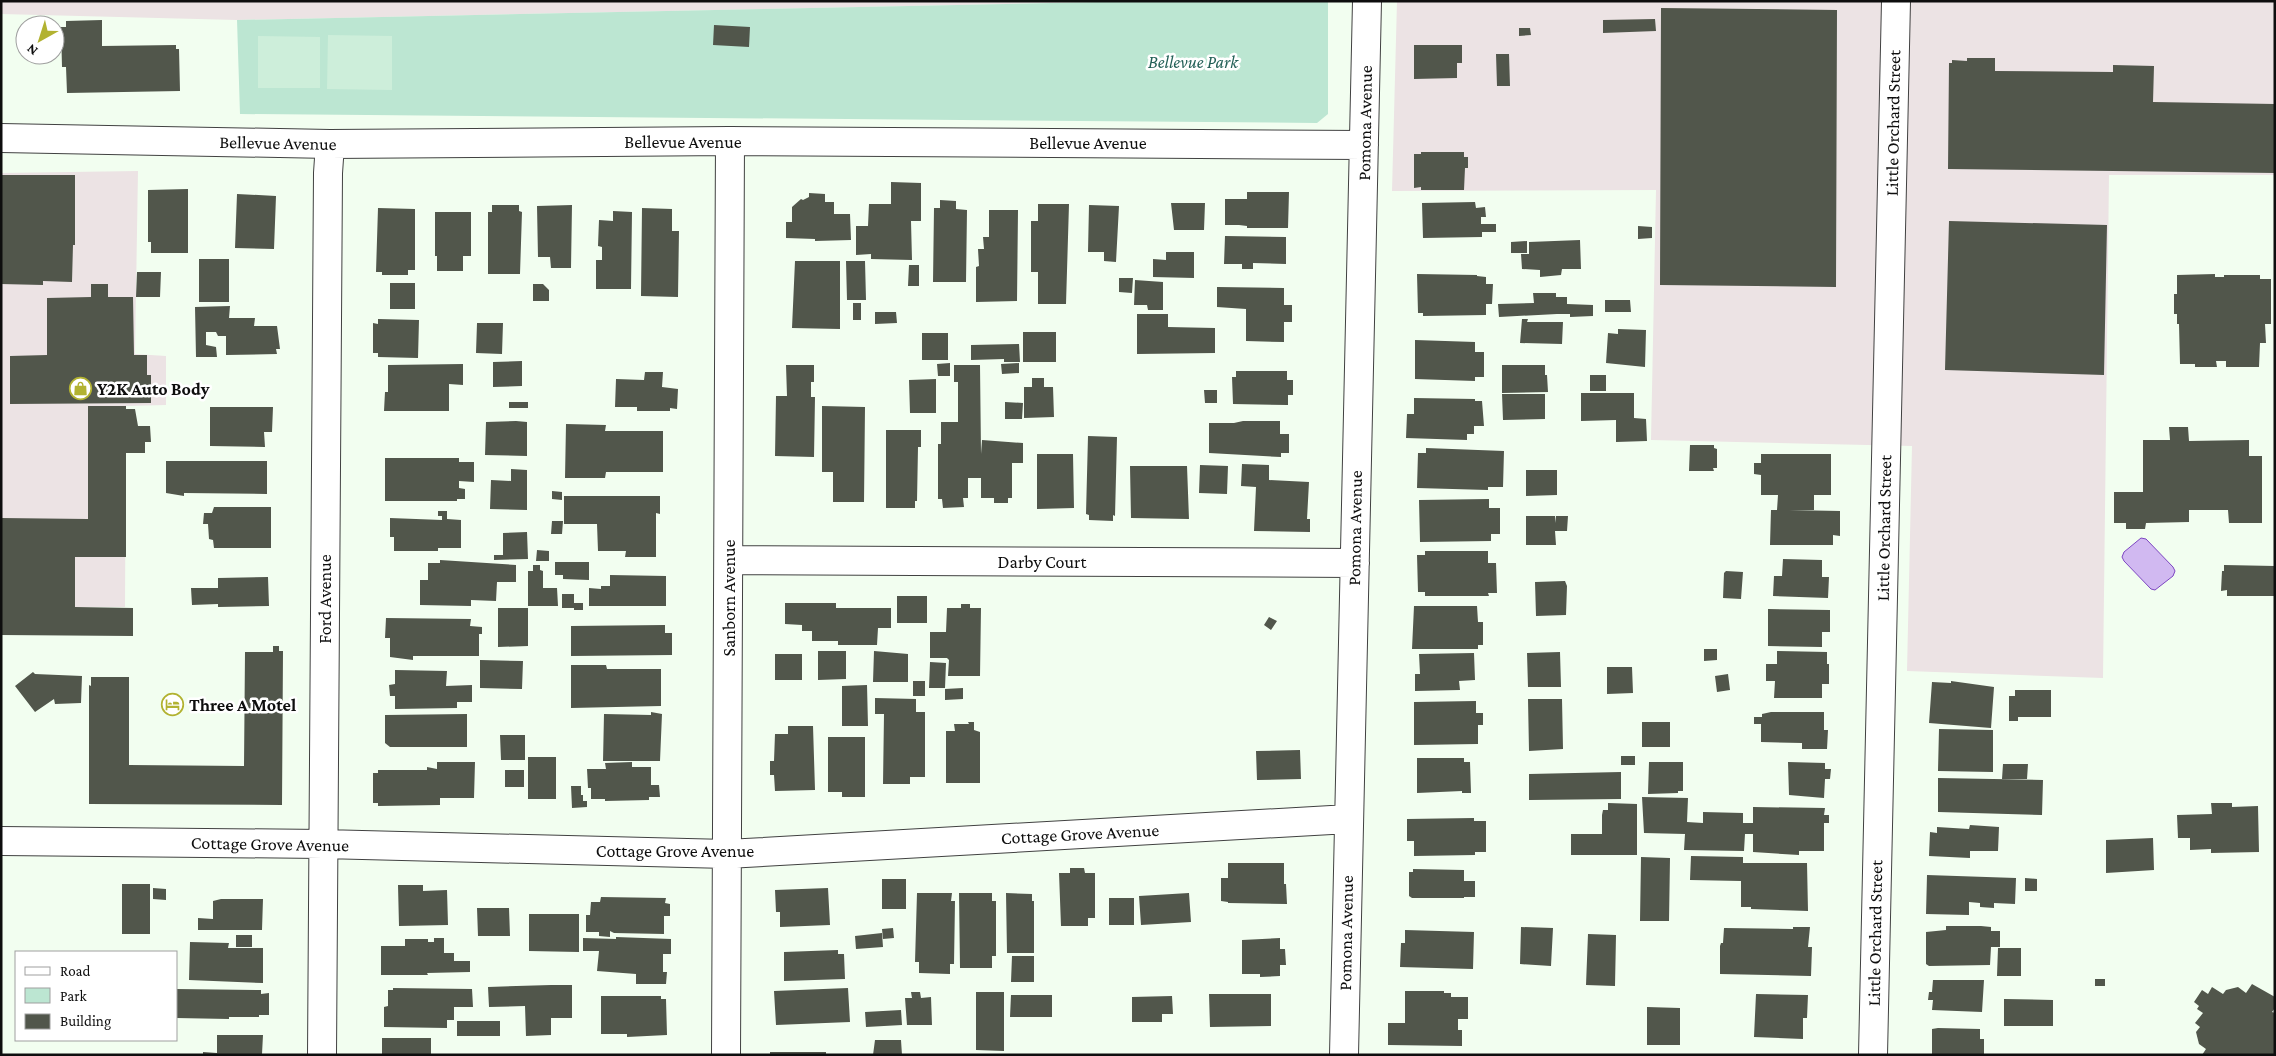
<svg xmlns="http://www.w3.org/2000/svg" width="2276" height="1056" viewBox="0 0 2276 1056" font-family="'Crimson Pro',serif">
  <rect width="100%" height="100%" fill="#f2fef0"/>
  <path fill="#ece3e4" d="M1 1H1144L237 20 1 14Z
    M1397 1H2275V175H2109L2103 678 1907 671 1912 446 1651 440 1656 190 1392 191Z
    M138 171 135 354 166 356V405L126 406 125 607H1V173Z"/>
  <path fill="#bce6d2" d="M1144 1H1328V114L1317 123 240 114 237 20Z"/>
  <path fill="#cdeeda" d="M328 35 392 36V90L327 89Z
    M258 36 320 37V88H258Z"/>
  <path fill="#d1b9f1" stroke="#7d46c2" d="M2141 538 2146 539 2173 567 2175 571 2173 576 2155 590 2151 589 2124 561 2122 557 2124 552Z"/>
  <path fill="#51564b" d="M1661 8 1837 10 1836 287 1660 285Z
    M1655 19 1656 31 1603 33V20Z
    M102 20V46L176 45V49H179L180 91 67 93 66 67H62L61 27H66V21Z
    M714 25 750 27 749 47 713 45Z
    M1519 28H1530L1531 35 1519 36Z
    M1414 45H1462V63H1457V78L1414 79Z
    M1496 54H1509L1510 86H1497Z
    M1967 58H1995V71L2113 72V65L2154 66 2153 102 2275 104V173L1948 169 1949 63H1952V60L1967 61Z
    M1421 152H1464V157H1468V168H1465L1464 190H1421V187L1414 188V154H1421Z
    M1 175H75V245H73L72 282 43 281V285L1 284Z
    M891 182 921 183V221H911L912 260 871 259V254L856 255V226H868L869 204H891Z
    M188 189V253H151V242H148V190Z
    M1247 192H1289L1288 228H1247V226L1239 225H1225V199H1247Z
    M809 193 825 194V202H834V214H850L851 240 815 241V239L786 238V222H792V207L801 199 803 200 809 197Z
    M237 194 276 196 274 249 235 248Z
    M940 200 956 201V209L967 210 966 282H933L934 208H940Z
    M1475 202 1476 208 1485 207 1486 217H1481V224H1496V232H1482V237L1423 238 1422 203Z
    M1171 203H1205L1204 230H1174Z
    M1038 204H1069L1066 304H1038V272H1031V221H1038Z
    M492 205H519V211L522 212 520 274H488V212H492Z
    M572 205 571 268H551L550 257H538L537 206Z
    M1089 205 1119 206 1116 262 1104 261V252H1088Z
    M378 208 415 209V270H408V275H382V272H376Z
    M642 208 672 209V231H679L678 297 641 296Z
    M989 210H1018L1017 301 976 302V267L979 266 978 249H984L983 237H989Z
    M613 211 632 212 631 289H596V260H602V247L598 246 599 220 613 221Z
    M435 212H471V256H463V271H437V256H435Z
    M1949 221 2107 225 2104 375 1945 370Z
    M1638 226 1652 227V238L1638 239Z
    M1225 236 1286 237V264L1253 263V269H1242V264H1224Z
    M1580 240 1581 269H1562L1561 275 1540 277V270L1522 269 1521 254H1529V242Z
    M1527 241V253H1511V242Z
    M1166 252H1194V278L1153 277V259L1166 260Z
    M199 259H229V302H199Z
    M795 261H840V329L792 328Z
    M846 261H865L866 300H847Z
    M909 265H919V286H908Z
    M137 272H161L160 297H136Z
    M1417 274 1477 275V276L1486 277V284H1493L1492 304H1486V315L1423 316V313H1418Z
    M2215 274V277H2224V275H2260V279H2271V324H2265L2266 343H2260L2259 367H2226V361H2216L2217 367H2195V364H2180L2179 324H2177V314H2174V294H2177V275Z
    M1119 278H1133L1132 293 1119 292Z
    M1135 280 1163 282V310H1148L1147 305H1134Z
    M390 283H415V309H390Z
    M91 284H108V297H133L134 355H147V375H151V403L10 404V356L47 355V298L91 297Z
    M533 284H543L549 290V301H533Z
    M1217 287 1284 288V305H1292V322H1284V342L1246 341V309L1217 307Z
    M1533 293H1556V297H1567V304L1593 305V316L1570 317V314H1557L1499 317 1498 304 1534 303Z
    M1605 300H1630L1631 312H1605Z
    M853 303H861V320H853Z
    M230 306 229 318H255L254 326H277L280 349H276L277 354 226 355V336H218L216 332H206V345L216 347 217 357H196L195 307Z
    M875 312H896L897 323 875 324Z
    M1137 314H1168V327L1215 328V353L1137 354Z
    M378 319 419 320 418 358 378 357V353H373V323L378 324Z
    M1522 319H1528L1527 322H1563L1562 344 1520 343Z
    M477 323H503L502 354 476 353Z
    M1618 329 1646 330 1645 367 1606 363 1608 333 1618 334Z
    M1023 332H1056V362H1023Z
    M922 333H948V360H922Z
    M1415 340 1475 342V352H1484V377H1475V381L1415 379Z
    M1019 344 1020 362H1004V359L971 360V345Z
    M522 361V386L493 387V362Z
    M950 363V376H938L937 364Z
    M1019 363V373L1002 374 1001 364Z
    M463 364V385L449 384V411H384L385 392H388V365Z
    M786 365H814V382H811V397H815L814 457 775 456 776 396H787Z
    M954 365H980L981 454 982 440 1023 443V463H1012V498H1008V503H994V498H981V478H968V498H963L964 507 943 508 942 499H938V444H941V422H958V382H954Z
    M1502 365H1545V375H1547L1548 392 1502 393Z
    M1236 371H1287V380H1293V395H1288V405L1233 404 1232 377H1236Z
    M645 372H663L662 387 678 389 677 409 670 408V411H637V407H615L616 379 644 380Z
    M1590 375H1606V391H1590Z
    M1032 378H1044V387H1053L1054 417 1024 418V387H1032Z
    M936 379V413H910L909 380Z
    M1204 390H1217V403H1205Z
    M1581 393H1634V418L1646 419 1647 441 1616 442V420L1581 421Z
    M1502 394H1545V419L1503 420Z
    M1414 398 1475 399V401H1482L1484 426H1474V434H1467V440L1406 438 1407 414H1414Z
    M509 402H528V408H509Z
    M1005 402 1023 403 1022 419H1005Z
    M88 406H126V409H135L138 426H150L151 442H145V453H126V557H75V607L133 608V636L1 635V518L88 519Z
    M822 406 865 407 864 502H833V472H822Z
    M210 407H273L272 432H264L265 447 210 446Z
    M516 421 527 422V456L485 455 486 422Z
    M1243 421H1280V434H1289V453H1281V457L1209 453V423H1234Z
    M566 424 606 425 605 431H663V472H606L605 478H565Z
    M2169 427H2188L2189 441 2249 440V456H2262V523H2229L2228 510H2189V522L2146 523 2145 529H2126V523H2114V492H2143V440H2170Z
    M886 430H921V447H918L917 501H915V508H886Z
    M1088 436 1117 437 1115 516 1113 515V521L1089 520V515L1086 514Z
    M1690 445H1714V448L1717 449V468H1713L1714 471H1689Z
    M1426 448 1504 451 1503 487H1488V490L1417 488 1418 453H1426Z
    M1037 454H1073L1074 508 1037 509Z
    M1761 454H1831V495H1814V510H1789L1840 511V536L1833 535V545H1770L1771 510H1777L1778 495H1761V475L1754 474V463H1761Z
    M385 458H459V462H474V482L459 481V488L465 489V499H457V501H385Z
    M166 461H267V494L184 493V496L166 493Z
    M1242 464 1269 465V480L1309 482 1307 519H1310V532L1254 531 1256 487 1241 486Z
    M1200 465 1228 466 1227 494 1199 493Z
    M1130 466H1187L1189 519 1131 518Z
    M511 469 527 470V510L490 509 491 480 511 481Z
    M1526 470H1557V495L1526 496Z
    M552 491 562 492V500L552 499Z
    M564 496H660V514L656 513V557H625L626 551H598L597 524H564Z
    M1489 499V508H1500V534H1491V541L1420 542 1419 500Z
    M214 507H271V548H214L213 540 209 539 208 524H203L204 513H212Z
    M438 511H447V519L461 520V548H438V551H394V537H390V518L442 520V516H438Z
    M1526 516H1555L1556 523V516H1568L1567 531H1555L1556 545H1526Z
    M552 521H563L562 534H551Z
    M527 532 528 559 494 560V555H503V533Z
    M537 550 549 551V561H536Z
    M1425 551H1488V563H1496L1497 593H1488L1489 596H1425V592H1418L1417 555H1425Z
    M1783 559 1822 560V577H1829L1828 598 1773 596 1774 576H1782Z
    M440 560 516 565V582H497L496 601 471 600V606L420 605V580H428V563H440Z
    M555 562H589V580L563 579V575H555Z
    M533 565H540V570L543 571V588H557L558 606H528V571H533Z
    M2224 565 2275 566V596H2227V590L2221 591 2222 571H2224Z
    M1726 571 1743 572 1741 599 1723 598 1724 573Z
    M610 575 666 576V606H589V588L601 589V586H610Z
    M268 577 269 606 218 607V604L192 605 191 588H218V578Z
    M1565 581 1567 586 1566 615 1536 616 1535 582Z
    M562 594H574V603H583V610H574V608H562Z
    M897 596H927V623H897Z
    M785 603H836V608H891V628H878L877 645H838V641H812V631H802V625L785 624Z
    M961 604H970V608H981L980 676H948L949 660 947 658H930V632H946L947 608H961Z
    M1414 606H1477L1478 622H1483V645H1478V649H1412Z
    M498 608H528V646L498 647Z
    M1768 609 1830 610V632H1822V647L1768 646Z
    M1269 617 1277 621 1271 630 1264 625Z
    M386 618 471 619 470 626 482 627V634H479V656H413V660L390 657V638H385Z
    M665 625V633H672V655L571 656V626Z
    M273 646H279V651H283L282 805 89 804V685L91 686V677H129V765L244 766 245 652H273Z
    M1704 649H1717V660L1704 661Z
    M818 651H846V679L818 680Z
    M874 651 908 654V682H873Z
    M1777 651 1827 652V664H1829V684H1822V698H1774L1775 681H1766V664H1777Z
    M1560 652 1561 687H1528L1527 653Z
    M1474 653 1475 680 1459 681 1460 690 1415 691V674H1420L1419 654Z
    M775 654H802V680H775Z
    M480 660 523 661 522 689 480 688Z
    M930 662 946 663 945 688H929Z
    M571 665H606L607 669H661V706L571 708Z
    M1607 667H1632L1633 693 1607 694Z
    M395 670 447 671 446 686 472 685V702H457V708L395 709V696H390L389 685 395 684Z
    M33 672 35 674 82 676 81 703 55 704 54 699 35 712 15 686Z
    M1728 674 1730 690 1717 692 1715 676Z
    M913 681H925V696H913Z
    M1951 681 1994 687 1991 728 1929 723 1932 682 1951 683Z
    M867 685 868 726H842V686Z
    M963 688V699L945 700V689Z
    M2015 690H2051V717H2018V721H2009V696H2015Z
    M875 698 916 699V712H925V777H910V784H883L884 714H875Z
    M1528 699H1562L1563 749 1529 751Z
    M1476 701V713H1483V725H1478V744L1414 745V702Z
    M651 712 662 714 660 761H603L604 714 651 715Z
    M1771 712H1824V730H1828L1827 749H1802V743L1761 742V724H1754V717H1762V714Z
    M467 714V747H390L385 743V715Z
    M968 722H974V730L980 732V783H946V731H955L954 724H969Z
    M1642 722H1670V747H1642Z
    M788 726H813L815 790 775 791 774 775H770V761H774L775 734H788Z
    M1939 729 1993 730V772L1938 771Z
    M500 735H525V760H501Z
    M828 737H865V797H842V792H828Z
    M1300 750 1301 779 1257 780 1256 751Z
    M1621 756H1635V765H1621Z
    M528 757H556V799H528Z
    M1417 758H1464V762H1470L1471 793H1462V791L1417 793Z
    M437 762H475L474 798H440V805L378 806V803H373V773H378V770H427V767L437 769Z
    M632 762V767H651V785H659L660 797H649V800L605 801V799H591V788H588L587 769H606L605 763Z
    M1649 762H1683V791H1678V793L1648 794Z
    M1788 762 1825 763V769H1831L1830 779H1825L1824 798 1789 795Z
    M2003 764H2028L2027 779H2002Z
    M505 770H524V787H505Z
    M1621 772V799L1529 800V774Z
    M1938 778 2043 780 2042 815 1938 812Z
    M571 786H581V795H583V801H587V807L572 808Z
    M1642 797 1688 798 1687 822 1703 823V812L1743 813V823H1753V807L1825 808 1824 815H1829V823H1824V851H1799V855L1753 852V834H1745L1744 851 1684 850 1685 834 1644 833Z
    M1608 803 1637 804V855H1571V834H1602V815L1603 810H1608Z
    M2211 803H2232V807L2258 806 2259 852 2211 853V849L2190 850V838H2178L2177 815 2212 814Z
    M1474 818V821H1486V852H1475V855L1414 856V841H1407V819Z
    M1970 825 1999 827 1998 851H1970V858L1929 856 1930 832 1937 833V827L1969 829Z
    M2153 838 2154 870 2106 873V840Z
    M1691 856 1743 857V863H1807L1808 911 1751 909V907H1741V881L1690 880Z
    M1641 857 1670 858 1669 921H1640Z
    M1228 863H1284V884H1286L1287 904 1228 903V902L1221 901V878H1228Z
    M1070 868H1084L1085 873H1095V918H1088V926H1061L1059 873H1070Z
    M1413 869 1464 870V881H1475V897H1464V898H1412L1409 896V872H1413Z
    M1927 875 2016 878 2015 904 1994 903V908L1980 907V903L1969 902V915L1926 914Z
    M2025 878 2037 879V891H2025Z
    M882 879H906V909H882Z
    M122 884H150V934H122Z
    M398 885H423V891L447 890 448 925 399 926Z
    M153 888 166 889V900L153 899Z
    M828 888 830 925 780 927V912H776L775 890Z
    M917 893H952L951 901H955L954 964H950V974L919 973V962H915Z
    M959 893H992V901H996V956H992V968H960Z
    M1006 893 1032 894V901H1034V953H1007Z
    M1189 893 1191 922 1141 925 1139 896Z
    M601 897 666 898 665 903 670 904V916H664V934L614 933 610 931V937L599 936V932H586V915H590L591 902H600Z
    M1109 898H1134V925H1109Z
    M221 899H263L262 930H198V918L213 919V901Z
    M477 908H509L510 936H478Z
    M529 914H579V952L529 951Z
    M1946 926H1981L1991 927V931H2000V947H1991L1990 965 1929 966 1926 964V932L1946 930Z
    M1521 927 1553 928 1551 966 1520 964Z
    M1793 927H1810L1808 947H1812L1811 976 1720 974V946L1721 943H1723L1724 928 1793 929Z
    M893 928 894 938 883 939 882 929Z
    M1405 930 1474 932 1473 969 1400 967 1401 943H1405Z
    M882 933 883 947 856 949 855 936Z
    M1588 934 1616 935 1615 986 1586 985Z
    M236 935H252V947H236Z
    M616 937 671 939V954H663V972H667L666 984H636V974L597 971 599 951H583V938L616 939Z
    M434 938H444V953H454V961H470V972L427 973 428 975H381V946H405V939H428V942H434Z
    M1280 938V949H1285L1286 965H1280V976L1260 977V974H1242V940Z
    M190 942 229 943 228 948H263V983L189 980Z
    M1998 948H2021V976H1997Z
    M838 950V954H844L845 979 784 981V952Z
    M1012 956H1034V982H1011Z
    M2095 979H2105V986H2095Z
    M1933 980H1984L1982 1012 1932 1010 1933 1000H1928L1929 992H1932Z
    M2252 984 2275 997V1008L2272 1012 2275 1013V1055H2202L2206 1049 2199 1044 2196 1032 2200 1027 2195 1023 2203 1013 2197 1009 2199 1006 2194 1002 2202 990 2208 994 2212 987 2223 994 2226 990 2238 987 2246 993Z
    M551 985H572V1018H551V1035L526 1036 525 1006 489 1007 488 987Z
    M393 988 472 989 473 1007H454V1020H447V1028L384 1027V1007L388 1006V990H393Z
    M848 988 850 1022 776 1025 774 991Z
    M176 989 261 990V994L269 993V1015H259V1017H229V1019L176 1018Z
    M1405 991H1444V993H1451V997H1468V1019H1458V1030H1462V1046L1388 1045V1023H1405Z
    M911 992H920L921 998 931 997 932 1025H907L905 998H912Z
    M976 992H1004V1051L976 1050Z
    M1209 994H1271V1026L1210 1027Z
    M1756 994 1808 995 1807 1018H1803V1039L1754 1037Z
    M1011 995H1052V1017H1010Z
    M601 996H661V999H666L667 1035 627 1037V1034H601Z
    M1172 996 1173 1014H1162V1022H1132V997Z
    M2004 999 2053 1000V1026H2004Z
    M1647 1007 1680 1008V1045H1647Z
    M901 1010 902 1025 866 1027 865 1012Z
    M457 1021H500V1036H457Z
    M1938 1028 1980 1029V1039H1984V1055H1932V1029Z
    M217 1035H263L262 1054 203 1055V1052L217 1053Z
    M382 1038H431V1055H382Z
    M875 1040H901L902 1055H873Z
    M770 1052H826V1055H770Z"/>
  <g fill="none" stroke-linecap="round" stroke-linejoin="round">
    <defs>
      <path id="street" d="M1 138 330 144 730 141 1364 145
        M729 560 1355 563
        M1 841 323 844 727 854 1349 819
        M322 1055 328 173 330 144
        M726 1055 730 141
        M1344 1055 1367 1
        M1873 1055 1896 1"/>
    </defs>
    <use href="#street" stroke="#414141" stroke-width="30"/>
    <use href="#street" stroke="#fff" stroke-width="28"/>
  </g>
  <defs>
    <symbol id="shop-ring" viewBox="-11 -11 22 22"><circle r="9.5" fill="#fff" stroke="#b2b231" stroke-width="1.5"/><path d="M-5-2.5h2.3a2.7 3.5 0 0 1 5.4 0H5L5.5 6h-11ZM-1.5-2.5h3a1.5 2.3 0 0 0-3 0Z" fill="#b2b231"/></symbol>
    <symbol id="hotel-ring" viewBox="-11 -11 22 22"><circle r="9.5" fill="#fff" stroke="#b2b231" stroke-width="1.5"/><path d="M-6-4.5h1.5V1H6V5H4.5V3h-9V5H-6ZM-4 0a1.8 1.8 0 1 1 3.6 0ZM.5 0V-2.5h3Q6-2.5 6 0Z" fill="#b2b231"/></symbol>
  </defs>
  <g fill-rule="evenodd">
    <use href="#shop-ring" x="68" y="376" width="25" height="25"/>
    <use href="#hotel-ring" x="160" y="692" width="25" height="25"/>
  </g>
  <g text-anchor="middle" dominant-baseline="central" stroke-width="5" stroke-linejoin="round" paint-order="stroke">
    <g font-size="18" font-style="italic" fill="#236057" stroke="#fff">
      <text x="1193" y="62">Bellevue Park</text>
    </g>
    <g font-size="18" fill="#0e0e0e" stroke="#fff">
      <text transform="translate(1365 123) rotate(-89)">Pomona Avenue</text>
      <text transform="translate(1893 123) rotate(-89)">Little Orchard Street</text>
      <text x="683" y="142">Bellevue Avenue</text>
      <text transform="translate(278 143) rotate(1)">Bellevue Avenue</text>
      <text x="1088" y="143">Bellevue Avenue</text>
      <text transform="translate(1355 528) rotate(-89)">Pomona Avenue</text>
      <text transform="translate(1884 528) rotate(-89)">Little Orchard Street</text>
      <text x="1042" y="562">Darby Court</text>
      <text transform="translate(729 598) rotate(-90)">Sanborn Avenue</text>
      <text transform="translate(325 599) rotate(-90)">Ford Avenue</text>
      <text transform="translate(1080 834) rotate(-3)">Cottage Grove Avenue</text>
      <text transform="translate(270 844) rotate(1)">Cottage Grove Avenue</text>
      <text x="675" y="851">Cottage Grove Avenue</text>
      <text transform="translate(1346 933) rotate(-89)">Pomona Avenue</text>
      <text transform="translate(1875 933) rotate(-89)">Little Orchard Street</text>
    </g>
    <g font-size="18" font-weight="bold" fill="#0e0e0e" stroke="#fff" text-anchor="start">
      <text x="97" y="389">Y2K Auto Body</text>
      <text x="189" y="705">Three A Motel</text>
    </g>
  </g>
  <rect width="2276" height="1056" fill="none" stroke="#0e0e0e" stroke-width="5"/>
  <rect x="15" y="951" width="162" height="90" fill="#ffffff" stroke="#9f9f9f"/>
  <rect x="25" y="967" width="25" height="8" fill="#ffffff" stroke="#9f9f9f"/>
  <text x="60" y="976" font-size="15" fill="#0e0e0e">Road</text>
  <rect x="25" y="988" width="25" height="15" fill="#bce6d2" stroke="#9f9f9f"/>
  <text x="60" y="1001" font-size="15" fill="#0e0e0e">Park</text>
  <rect x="25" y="1014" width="25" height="15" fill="#51564b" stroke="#9f9f9f"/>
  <text x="60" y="1026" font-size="15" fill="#0e0e0e">Building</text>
  <g transform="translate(40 40) rotate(219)"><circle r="24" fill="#ffffff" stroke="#9f9f9f"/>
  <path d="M0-4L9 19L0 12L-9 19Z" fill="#b2b231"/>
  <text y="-8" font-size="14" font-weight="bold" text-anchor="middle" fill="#0e0e0e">N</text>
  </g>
</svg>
